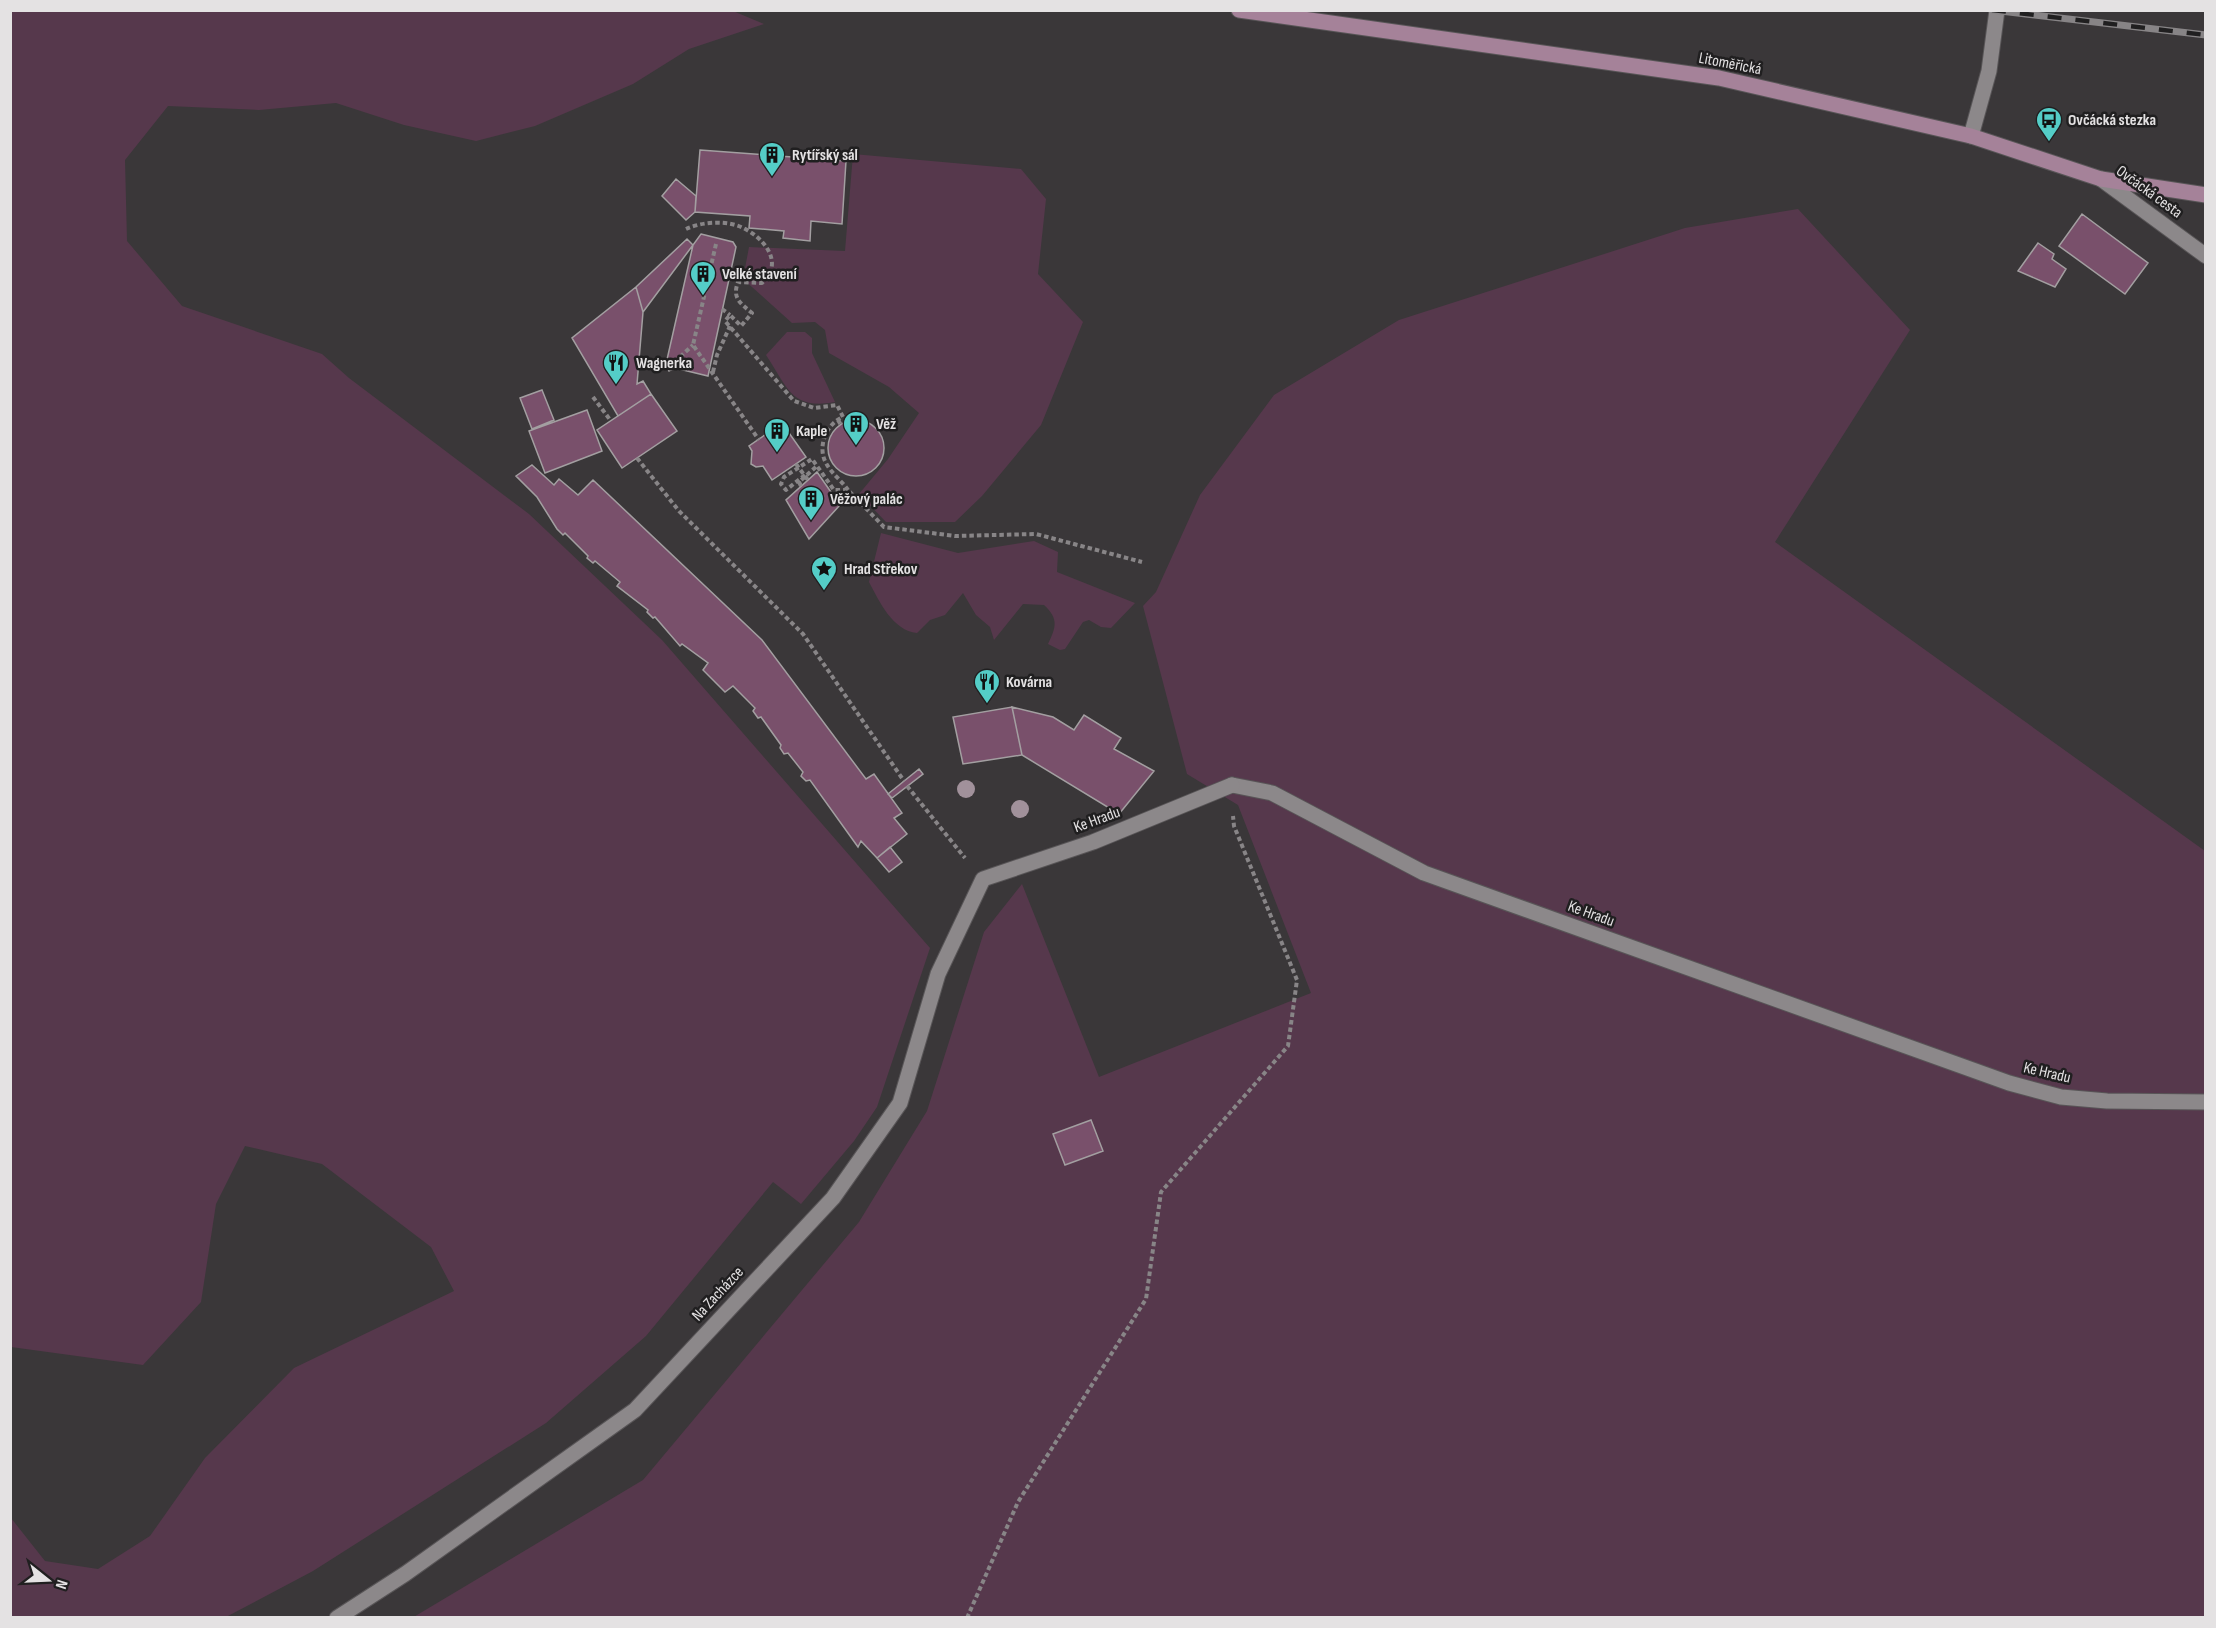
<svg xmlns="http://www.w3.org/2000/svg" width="2216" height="1628" viewBox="0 0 2216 1628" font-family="'Sofia Sans Condensed',sans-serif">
  <rect width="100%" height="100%" fill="#3a3739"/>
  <path fill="#56384c" d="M733 11 764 24 689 49 633 84 535 126 476 141 404 125 336 103 259 110 168 106 125 160 127 241 182 306 322 354 349 378 529 514 662 640 930 948 877 1107 854 1141 801 1204 773 1182 646 1336 546 1423 313 1571 226 1617H11V1518L45 1561 98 1569 150 1536 205 1458 294 1368 454 1291 431 1247 322 1164 245 1146 216 1204 201 1302 143 1365 11 1347V11Z
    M853 154 1021 169 1046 199 1038 274 1083 322 1041 425 982 496 955 522H886L859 494 888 459 919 413 889 387 829 353 825 330 815 322 792 323 743 279 749 247 845 251Z
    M1798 209 1910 330 1775 542 2205 851V1617L412 1618 643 1480 859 1222 927 1111 984 932 1022 884 1099 1077 1311 993 1238 805 1187 774 1143 606 1156 592 1200 495 1274 395 1399 320 1685 228Z
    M787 332H805L812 338V353L835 402C791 410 788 388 766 355Z
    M881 533 958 553 1034 541 1058 552 1057 572 1135 603 1111 628 1101 627 1089 620 1083 622 1065 649 1060 650 1048 644C1056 627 1059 619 1044 605L1023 604 994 640 990 627 976 615 963 593 945 615 930 620 917 633C893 631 879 601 869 582Z"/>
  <path fill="#79506b" stroke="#a39fa1" stroke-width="1.5" d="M700 150 846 161 842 224 811 221 810 241 783 238 784 231 749 228 750 216 695 212Z
    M676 179 696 196 695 212 686 220 662 196Z
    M2082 214 2148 263 2125 294 2059 246Z
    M701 234 733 242 736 247 708 376 675 368 669 371 666 364 693 245Z
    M687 239 693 245 643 312 636 287Z
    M2038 243 2054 254 2052 259 2066 269 2055 287 2018 271Z
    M636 287 643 312 637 384 643 381 651 394 618 416 572 338Z
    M542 390 554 420 532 429 520 398Z
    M651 394 677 431 622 468 597 430Z
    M587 410 602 451 545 473 529 431Z
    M828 448a28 28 0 1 1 56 0a28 28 0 1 1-56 0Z
    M782 423 806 457 772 480 763 466 756 467 751 464 752 451 749 446Z
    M532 465 554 485 559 479 578 495 593 480 762 640 866 779 874 774 902 813 894 818 907 834 877 858 861 841 858 847 810 780 806 781 801 776 803 772 788 753 784 754 780 748 781 745 761 717 758 718 753 711 755 708 733 686 725 692 703 670 708 663 682 644 680 646 655 617 653 618 647 612 648 610 617 586 620 582 595 561 593 563 587 558 588 556 565 533 563 535 557 529 537 497 516 476Z
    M817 472 840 505 809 539 786 500Z
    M1012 707 1022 755 963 764 953 717Z
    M1012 707 1053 717 1074 730 1084 715 1121 738 1114 749 1154 771 1119 814 1022 755Z
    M919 769 923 774 892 798 888 794Z
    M890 847 902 862 889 872 877 858Z
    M1091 1120 1103 1151 1065 1165 1053 1134Z"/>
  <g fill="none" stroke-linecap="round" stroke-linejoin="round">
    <defs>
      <path id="service" d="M1971 136 1989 71 1997 10
        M1232 785 1272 793 1424 873 2009 1083 2061 1097 2107 1101 2206 1102"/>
      <path id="minor" d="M2101 179 2206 256
        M337 1618 405 1574 635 1410 833 1198 900 1103 938 974 983 879 1093 842 1232 785"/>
      <path id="secondary" d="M1239 10 1719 78 1971 136 2101 179 2206 195"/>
    </defs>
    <use href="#service" stroke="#585557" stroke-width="17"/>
    <use href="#minor" stroke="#585557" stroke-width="17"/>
    <use href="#secondary" stroke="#585557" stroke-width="17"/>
    <path stroke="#888587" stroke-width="4" stroke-dasharray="4.5 3" stroke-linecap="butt" d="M686 229C701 222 725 220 741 227 764 237 785 263 762 283L738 282C732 298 740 303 752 313L741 326 730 315 725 321 794 401 814 408 837 405 843 417C826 424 817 447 826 463 831 473 842 481 848 490
      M716 244 693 345 759 440
      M722 309 730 315
      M669 367 693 345
      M713 372 717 355 730 326
      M593 397 611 421
      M838 420 841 425
      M637 458 679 511 803 634 904 781
      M796 464 808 480
      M805 475 786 490 781 484 784 477 812 459 834 490H848L884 527 955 536 1036 534 1142 562
      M801 486 799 482 817 466
      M907 786 965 858
      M967 1618 1018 1502 1146 1299 1161 1192 1288 1046 1297 980 1234 826 1233 816"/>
    <use href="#service" stroke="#8c888a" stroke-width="15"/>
    <use href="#minor" stroke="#8c888a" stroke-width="15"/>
    <use href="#secondary" stroke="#a58299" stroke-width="15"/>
    <defs>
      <path id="rail" d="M1992 10 2206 35"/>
    </defs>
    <use href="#rail" stroke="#878486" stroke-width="7"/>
    <use href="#rail" stroke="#201f20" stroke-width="4.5" stroke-dasharray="14" stroke-linecap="butt"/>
  </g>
  <g fill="#a1919b">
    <circle cx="966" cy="789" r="9"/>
    <circle cx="1020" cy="809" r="9"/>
  </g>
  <defs>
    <symbol id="bus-pin" viewBox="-11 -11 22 30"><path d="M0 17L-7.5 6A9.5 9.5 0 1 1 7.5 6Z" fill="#54cdc7" stroke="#201f20"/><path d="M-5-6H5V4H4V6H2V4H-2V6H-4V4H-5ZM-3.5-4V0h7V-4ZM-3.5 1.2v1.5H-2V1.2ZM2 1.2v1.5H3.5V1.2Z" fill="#111"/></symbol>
    <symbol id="building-pin" viewBox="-11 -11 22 30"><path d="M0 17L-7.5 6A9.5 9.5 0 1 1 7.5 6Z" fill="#54cdc7" stroke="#201f20"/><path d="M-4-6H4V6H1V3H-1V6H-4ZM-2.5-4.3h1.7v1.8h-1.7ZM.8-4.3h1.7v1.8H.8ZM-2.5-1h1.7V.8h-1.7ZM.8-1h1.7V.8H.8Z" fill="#111"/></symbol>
    <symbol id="restaurant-pin" viewBox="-11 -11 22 30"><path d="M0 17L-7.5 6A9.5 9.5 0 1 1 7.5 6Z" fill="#54cdc7" stroke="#201f20"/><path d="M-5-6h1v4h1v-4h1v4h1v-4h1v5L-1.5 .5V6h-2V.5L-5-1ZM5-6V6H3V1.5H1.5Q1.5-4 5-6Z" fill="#111"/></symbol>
    <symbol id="sight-pin" viewBox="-11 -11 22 30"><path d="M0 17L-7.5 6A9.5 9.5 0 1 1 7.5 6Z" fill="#54cdc7" stroke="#201f20"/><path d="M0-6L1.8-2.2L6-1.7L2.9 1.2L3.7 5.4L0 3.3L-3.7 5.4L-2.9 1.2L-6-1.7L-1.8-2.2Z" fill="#111"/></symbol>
  </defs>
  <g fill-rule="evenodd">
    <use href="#bus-pin" x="2034" y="105" width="30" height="40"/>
    <use href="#building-pin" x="757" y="140" width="30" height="40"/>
    <use href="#building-pin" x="688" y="259" width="30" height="40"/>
    <use href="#restaurant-pin" x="601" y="348" width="30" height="40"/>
    <use href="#building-pin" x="841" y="409" width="30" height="40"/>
    <use href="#building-pin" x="762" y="416" width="30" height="40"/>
    <use href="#building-pin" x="796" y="484" width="30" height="40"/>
    <use href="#sight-pin" x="809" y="554" width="30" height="40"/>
    <use href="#restaurant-pin" x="972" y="667" width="30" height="40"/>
  </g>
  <g text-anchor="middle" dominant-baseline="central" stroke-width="5" stroke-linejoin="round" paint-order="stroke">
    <g font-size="16" fill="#e4e2e3" stroke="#201f20">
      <text transform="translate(1730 64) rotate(11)">Litoměřická</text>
      <text transform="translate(2149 192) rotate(36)">Ovčácká cesta</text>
      <text transform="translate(1097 820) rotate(-20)">Ke Hradu</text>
      <text transform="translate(1591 914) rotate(20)">Ke Hradu</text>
      <text transform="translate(2047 1073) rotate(13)">Ke Hradu</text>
      <text transform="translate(718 1294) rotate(-47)">Na Zacházce</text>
    </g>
    <g font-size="16" font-weight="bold" fill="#e4e2e3" stroke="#201f20" text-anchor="start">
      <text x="2068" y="120">Ovčácká stezka</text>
      <text x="792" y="155">Rytířský sál</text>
      <text x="722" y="274">Velké stavení</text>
      <text x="636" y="363">Wagnerka</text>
      <text x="876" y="424">Věž</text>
      <text x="796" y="431">Kaple</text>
      <text x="830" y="499">Věžový palác</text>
      <text x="844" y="569">Hrad Střekov</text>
      <text x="1006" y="682">Kovárna</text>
    </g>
  </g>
  <rect width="2216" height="1628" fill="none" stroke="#e4e2e3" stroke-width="24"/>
  <g transform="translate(48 1580) rotate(108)" stroke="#201f20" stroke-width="4.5" paint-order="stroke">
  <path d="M0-4.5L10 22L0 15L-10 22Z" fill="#e4e2e3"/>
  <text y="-9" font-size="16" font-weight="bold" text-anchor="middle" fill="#e4e2e3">N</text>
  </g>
</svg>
